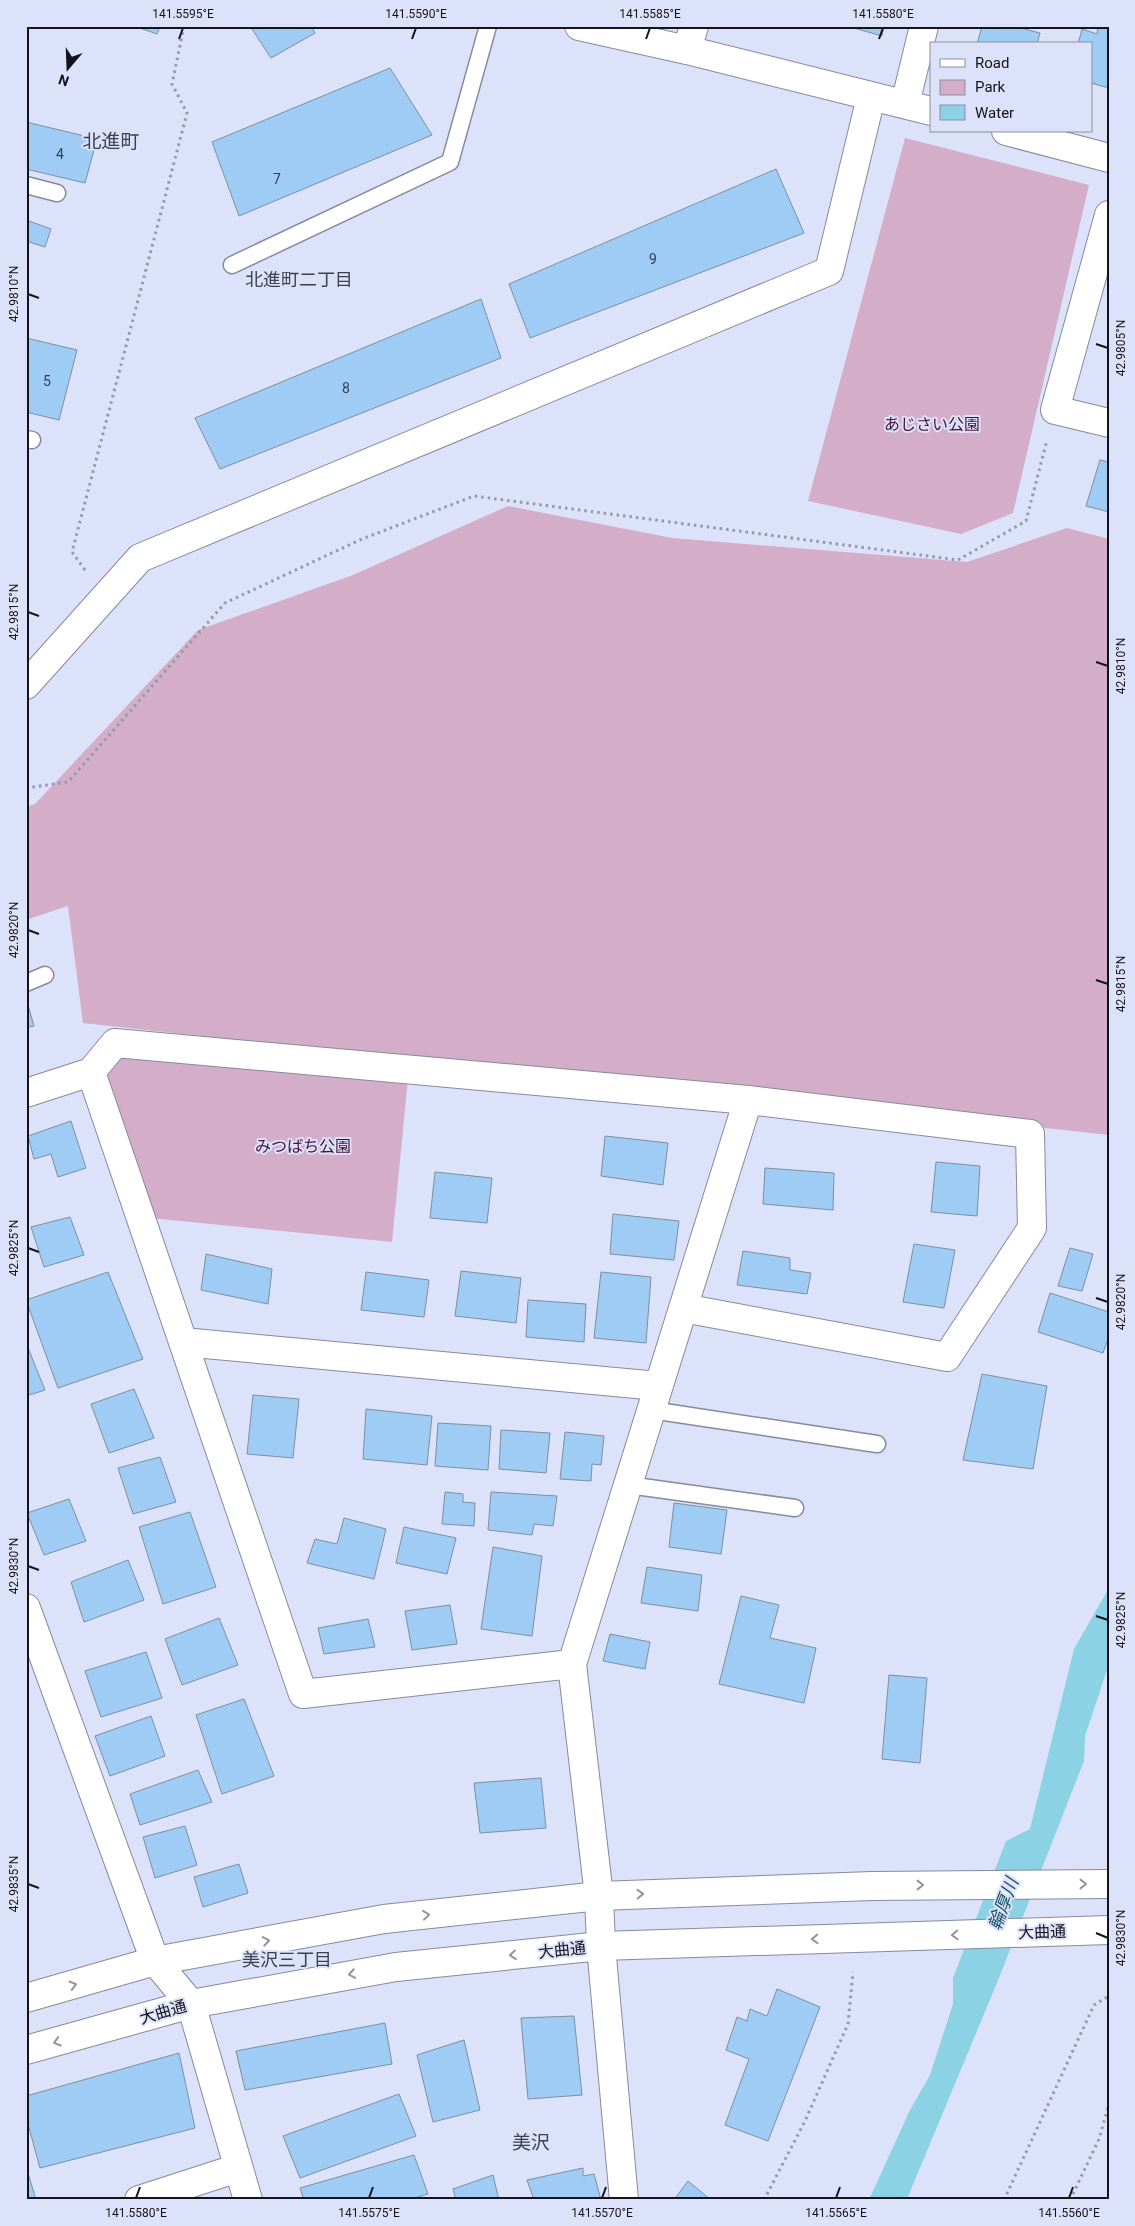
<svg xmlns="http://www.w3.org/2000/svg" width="1135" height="2226" viewBox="0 0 1135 2226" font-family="Roboto,'Noto Sans JP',sans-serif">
  <rect width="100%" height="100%" fill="#dce2f9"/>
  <path fill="#d4adc9" d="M905 138 1089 185 1013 513 961 534 808 501Z
    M508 506 672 538 967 562 1067 528 1109 539V1135L83 1023 68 906 26 920V807L35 804 198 630 353 575Z
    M115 1043 409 1068 392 1242 140 1217 91 1072Z"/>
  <path fill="#8bd2e4" d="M1109 1588V1664L1085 1736 1084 1761 997 1983 907 2199 869 2200 909 2112 930 2075 953 2004V1978L1006 1841 1030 1829 1074 1649Z"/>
  <path fill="#9eccf5" stroke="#7d8f9f" d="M134 26H160L157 34Z
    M250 26H311L315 33 271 58Z
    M847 26H884L882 36Z
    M982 26H1013L1040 33 1037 44H977Z
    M1098 26H1109V88L1091 83V44H1078L1082 29 1097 34Z
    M390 68 432 135 239 216 212 142Z
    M26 122 97 139 85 183 26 169Z
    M776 169 804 233 530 338 509 284Z
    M26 220 51 229 45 247 26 241Z
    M481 299 501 358 220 469 195 418Z
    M26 338 77 350 59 420 26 412Z
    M1100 460 1109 462V512L1086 506Z
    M26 998 34 1026 26 1028Z
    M71 1121 86 1168 58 1177 51 1154 34 1159 28 1136Z
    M605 1136 668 1143 663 1185 601 1176Z
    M936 1162 980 1166 977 1216 931 1212Z
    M765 1168 834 1173 833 1210 763 1204Z
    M435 1172 492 1178 487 1223 430 1218Z
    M613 1214 679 1221 674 1260 610 1254Z
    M70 1217 84 1255 44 1267 31 1227Z
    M914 1244 955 1250 944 1308 903 1302Z
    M1070 1248 1093 1254 1082 1291 1058 1286Z
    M743 1251 790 1258V1270L811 1273 807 1294 737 1285Z
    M206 1254 272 1269 268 1304 201 1290Z
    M461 1271 521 1278 516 1323 455 1316Z
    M108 1272 143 1359 58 1388 26 1300Z
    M366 1272 429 1280 424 1317 361 1310Z
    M601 1272 651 1277 646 1343 594 1338Z
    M1050 1293 1109 1312V1336L1103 1353 1038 1332Z
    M528 1300 586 1304 584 1342 526 1337Z
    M26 1343 45 1390 26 1396Z
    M982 1374 1047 1386 1033 1469 963 1460Z
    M134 1389 154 1438 109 1453 91 1404Z
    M253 1395 299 1399 293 1458 247 1454Z
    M366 1409 432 1416 427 1465 363 1459Z
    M438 1423 491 1426 488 1470 435 1466Z
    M501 1430 550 1433 546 1473 499 1469Z
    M565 1432 604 1436 601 1465 592 1464 591 1481 560 1479Z
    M160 1457 176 1502 133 1514 118 1468Z
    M445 1492 463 1494V1502L475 1503 474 1526 442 1524Z
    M491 1492 557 1496 553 1526 534 1524 532 1535 488 1530Z
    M69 1499 86 1541 44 1555 27 1513Z
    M674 1503 727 1510 721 1554 669 1547Z
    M190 1512 216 1587 163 1604 139 1527Z
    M344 1518 386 1529 374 1579 307 1563 315 1539 337 1544Z
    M404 1527 456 1538 447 1574 396 1563Z
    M493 1547 542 1556 532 1636 481 1629Z
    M128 1560 144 1600 84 1622 71 1582Z
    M647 1567 702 1575 698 1611 641 1603Z
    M741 1596 779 1605 770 1638 816 1648 804 1703 719 1684Z
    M450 1605 457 1644 412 1650 405 1611Z
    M219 1618 238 1665 182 1685 165 1639Z
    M368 1619 375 1647 324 1654 318 1628Z
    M610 1634 650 1642 645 1669 603 1661Z
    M146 1652 162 1698 101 1717 85 1671Z
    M889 1675 927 1678 920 1763 882 1759Z
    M244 1699 274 1776 222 1794 196 1715Z
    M151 1716 165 1756 110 1776 95 1736Z
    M198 1770 212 1802 140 1825 130 1794Z
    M541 1778 546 1828 480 1833 474 1783Z
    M185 1826 197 1865 155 1878 143 1837Z
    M239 1864 248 1893 203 1907 194 1877Z
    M777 1989 820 2007 768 2141 725 2125 749 2059 726 2050 737 2017 747 2021 750 2009 767 2016Z
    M574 2016 582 2095 528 2099 521 2018Z
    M385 2023 392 2064 245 2090 236 2051Z
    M464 2040 480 2110 433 2122 417 2055Z
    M179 2053 195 2128 40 2168 26 2117V2096Z
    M399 2094 416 2136 300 2178 283 2136Z
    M414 2155 428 2194 408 2200H304L300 2188Z
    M26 2166 36 2200H26Z
    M583 2168V2176L594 2174 601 2200H534L527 2180Z
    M493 2175 499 2200H456L453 2189Z
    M688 2181 711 2200H674Z"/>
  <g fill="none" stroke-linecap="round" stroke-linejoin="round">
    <defs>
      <path id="lane" d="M26 185 57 193
        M232 265 450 162 488 26
        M26 439 32 440
        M26 983 45 975
        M651 1410 877 1444
        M628 1485 795 1508"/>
      <path id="street" d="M579 26 687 50 931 111
        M687 50 694 26
        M905 104 924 26
        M1006 131 1109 158
        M1109 215 1055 410 1109 423
        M26 685 140 558 829 271 871 97
        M91 1072 303 1694 572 1664 748 1100
        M26 1093 91 1072 115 1043 748 1100 1030 1134 1032 1228 947 1357 683 1308
        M183 1342 658 1386
        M26 1608 155 1961 191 2004 248 2200
        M572 1664 599 1896 601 1946 624 2200
        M139 2200 238 2168"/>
      <path id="secondary" d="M26 1998 155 1961 384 1919 599 1896 872 1886 1109 1884
        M26 2050 191 2004 396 1967 601 1946 1109 1930"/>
    </defs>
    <use href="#lane" stroke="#858a9f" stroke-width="19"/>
    <use href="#street" stroke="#858a9f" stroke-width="30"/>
    <use href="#secondary" stroke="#858a9f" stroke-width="30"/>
    <path stroke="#9498aa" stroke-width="3" stroke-dasharray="2.5 4" stroke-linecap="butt" d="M85 570 72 552 187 113 172 84 184 26
      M26 788 68 782 225 603 362 539 474 496 958 560 1026 521 1047 440
      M764 2200 805 2121 848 2024 853 1972
      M1004 2200 1094 2005 1109 1996
      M1070 2200 1099 2139 1109 2104"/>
    <use href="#lane" stroke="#fff" stroke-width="16"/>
    <use href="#street" stroke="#fff" stroke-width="28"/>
    <use href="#secondary" stroke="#fff" stroke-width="28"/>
  </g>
  <defs><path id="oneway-chevron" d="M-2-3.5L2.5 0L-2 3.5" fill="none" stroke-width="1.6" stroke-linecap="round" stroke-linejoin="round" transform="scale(1.25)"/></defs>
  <g stroke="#949598">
    <use href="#oneway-chevron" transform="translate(1083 1884)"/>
    <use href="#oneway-chevron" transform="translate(920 1885)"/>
    <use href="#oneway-chevron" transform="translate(640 1894) rotate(-2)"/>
    <use href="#oneway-chevron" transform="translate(426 1915) rotate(-6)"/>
    <use href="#oneway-chevron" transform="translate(955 1935) rotate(178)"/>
    <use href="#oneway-chevron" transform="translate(815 1939) rotate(178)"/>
    <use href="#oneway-chevron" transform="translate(266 1941) rotate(-10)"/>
    <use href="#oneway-chevron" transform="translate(513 1955) rotate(174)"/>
    <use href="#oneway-chevron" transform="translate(352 1974) rotate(170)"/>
    <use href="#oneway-chevron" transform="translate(73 1985) rotate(-16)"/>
    <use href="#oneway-chevron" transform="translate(57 2042) rotate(164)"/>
  </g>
  <path fill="none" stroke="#12131b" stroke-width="2" d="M179 39 183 28M412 39 416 28M646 39 650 28M879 39 883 28M28 294 39 298M1096 344 1108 348M28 612 39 616M1096 662 1108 666M28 930 39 934M1096 980 1108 984M28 1248 39 1252M1096 1298 1108 1302M28 1566 39 1570M1096 1616 1108 1620M28 1884 39 1888M1096 1933 1108 1938M136 2198 140 2187M369 2198 373 2187M602 2198 606 2187M836 2198 840 2187M1069 2198 1073 2187"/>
  <g text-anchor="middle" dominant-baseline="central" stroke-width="4" stroke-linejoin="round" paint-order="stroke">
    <g font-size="14" fill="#354152">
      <text x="60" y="154">4</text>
      <text x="277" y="179">7</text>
      <text x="653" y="259">9</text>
      <text x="47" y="381">5</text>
      <text x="346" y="388">8</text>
    </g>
    <g font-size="16" fill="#470d3d" stroke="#dce2f9">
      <text x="932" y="424">あじさい公園</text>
      <text x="303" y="1146">みつばち公園</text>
    </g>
    <g font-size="16" fill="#12131b" stroke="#dce2f9">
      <text transform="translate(1042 1932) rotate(-2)">大曲通</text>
      <text transform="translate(562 1950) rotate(-6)">大曲通</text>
      <text transform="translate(163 2012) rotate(-16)">大曲通</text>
    </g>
    <g font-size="18" fill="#3c4053" stroke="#dce2f9">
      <text x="299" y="279">北進町二丁目</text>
      <text x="287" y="1959">美沢三丁目</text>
    </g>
    <g font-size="18" font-style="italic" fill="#15525f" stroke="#dce2f9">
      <text transform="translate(1003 1904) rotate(-70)">輪厚川</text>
    </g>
    <g font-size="19" fill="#3c4053" stroke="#dce2f9">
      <text x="111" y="141">北進町</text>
      <text x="531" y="2142">美沢</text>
    </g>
  </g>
  <rect width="1135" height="2226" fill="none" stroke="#dce2f9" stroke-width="55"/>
  <rect x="930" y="42" width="162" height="90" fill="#dce2f9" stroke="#8b8fa0"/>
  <rect x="940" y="59" width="25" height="8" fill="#ffffff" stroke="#8b8fa0"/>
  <text x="975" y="68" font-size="15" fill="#12131b">Road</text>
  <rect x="940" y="80" width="25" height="15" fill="#d4adc9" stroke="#8b8fa0"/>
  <text x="975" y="92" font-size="15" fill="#12131b">Park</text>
  <rect x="940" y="105" width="25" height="15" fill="#8bd2e4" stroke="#8b8fa0"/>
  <text x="975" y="118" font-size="15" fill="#12131b">Water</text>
  <g transform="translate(68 68) rotate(199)" stroke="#dce2f9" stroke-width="4" paint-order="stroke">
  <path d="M0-4L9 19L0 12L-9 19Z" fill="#12131b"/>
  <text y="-8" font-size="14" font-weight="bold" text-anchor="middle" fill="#12131b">N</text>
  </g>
  <rect x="28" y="28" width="1080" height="2170" fill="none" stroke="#12131b" stroke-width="2"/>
  <g font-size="12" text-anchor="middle" fill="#12131b">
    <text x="183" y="18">141.5595°E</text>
    <text x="416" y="18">141.5590°E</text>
    <text x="650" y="18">141.5585°E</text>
    <text x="883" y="18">141.5580°E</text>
    <text transform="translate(14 294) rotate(-90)" y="4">42.9810°N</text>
    <text transform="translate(1121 348) rotate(-90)" y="4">42.9805°N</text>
    <text transform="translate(14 612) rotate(-90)" y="4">42.9815°N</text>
    <text transform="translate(1121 666) rotate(-90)" y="4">42.9810°N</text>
    <text transform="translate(14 930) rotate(-90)" y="4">42.9820°N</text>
    <text transform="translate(1121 984) rotate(-90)" y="4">42.9815°N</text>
    <text transform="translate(14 1248) rotate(-90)" y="4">42.9825°N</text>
    <text transform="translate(1121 1302) rotate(-90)" y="4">42.9820°N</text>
    <text transform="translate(14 1566) rotate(-90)" y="4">42.9830°N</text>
    <text transform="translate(1121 1620) rotate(-90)" y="4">42.9825°N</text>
    <text transform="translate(14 1884) rotate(-90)" y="4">42.9835°N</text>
    <text transform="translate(1121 1938) rotate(-90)" y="4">42.9830°N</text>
    <text x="136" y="2217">141.5580°E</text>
    <text x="369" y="2217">141.5575°E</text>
    <text x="602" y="2217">141.5570°E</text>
    <text x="836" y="2217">141.5565°E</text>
    <text x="1069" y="2217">141.5560°E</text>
  </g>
</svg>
